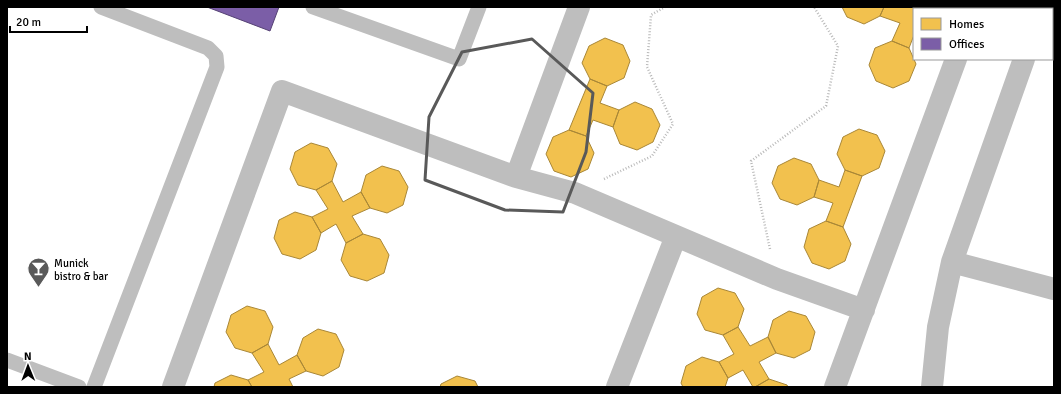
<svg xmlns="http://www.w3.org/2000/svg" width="1061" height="394" viewBox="0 0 1061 394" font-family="Signika,sans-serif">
  <rect width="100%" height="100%" fill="#fff"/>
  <path fill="#f2c14e" stroke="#a98737" d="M842 7H884L880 16 864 24 847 17Z
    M884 7H926L925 9H914V35L909 48 892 41 900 23 880 16Z
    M605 38 623 45 630 61 624 78 607 86 590 79 582 63 589 46Z
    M892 41 909 48 916 64 909 81 893 88 876 81 869 65 875 48Z
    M590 79 607 86 600 103 619 110 613 127 593 120 586 136 569 130Z
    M635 102 652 109 660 125 653 142 637 150 620 144 613 127 619 110Z
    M859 129 877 135 885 151 879 168 862 176 845 170 837 154 843 137Z
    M569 130 586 136 594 153 588 169 571 177 554 171 546 154 553 137Z
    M311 143 328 148 337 164 332 181 316 190 298 185 290 169 295 152Z
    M794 158 811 164 819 180 814 197 797 205 780 199 772 183 778 166Z
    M382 166 399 171 408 187 403 205 387 213 370 208 361 192 366 175Z
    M845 170 862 176 843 227 826 221 833 203 814 197 819 180 839 187Z
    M332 181 343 202 361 192 370 208 352 216 363 234 346 243 336 224 321 233 312 217 328 209 316 190Z
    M295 212 312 217 321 233 316 250 300 259 282 254 274 238 279 220Z
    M826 221 843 227 851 244 845 261 829 269 812 263 804 247 809 229Z
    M363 234 380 239 389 255 384 273 367 281 350 276 341 260 346 243Z
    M718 288 735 293 744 309 738 327 723 335 705 330 697 314 702 297Z
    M247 306 265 311 273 327 268 344 252 353 235 348 226 332 231 315Z
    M789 311 806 316 815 332 810 350 794 358 776 353 768 337 773 320Z
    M738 327 750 346 768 337 776 353 759 362 769 379 755 387H753L743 370 728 378 719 362 734 354 723 335Z
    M318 329 336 334 344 350 339 367 323 376 306 371 297 355 303 338Z
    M268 344 279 365 297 355 306 371 289 379 293 387H252L248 380 264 372 252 353Z
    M702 357 719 362 728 378 725 387H683L681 383 686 366Z
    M231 375 248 380 252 387H214L215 383Z
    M457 376 475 381 478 387H440L441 384Z
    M769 379 787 385 788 387H755Z"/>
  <path fill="#7b5ea7" stroke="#564275" d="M207 7H279L270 31Z"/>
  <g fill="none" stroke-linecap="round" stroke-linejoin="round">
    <path stroke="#b9b9b9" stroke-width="2.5" stroke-dasharray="1 2" stroke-linecap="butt" d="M604 179 652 156 673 124 647 67 651 15 665 7
      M770 249 751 161 826 106 838 46 814 7"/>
    <path stroke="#bebebe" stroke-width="15" d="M313 7 459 59 479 7
      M7 360 79 387
      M94 387 217 67 216 56 208 48 101 7"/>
    <path stroke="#bebebe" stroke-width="22" d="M975 9 976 7
      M1042 9 1043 7
      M516 177 575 193 777 279 864 310
      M952 262 1054 289
      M173 387 282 91 516 177 579 7
      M617 387 676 236
      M835 387 956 59
      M932 387 938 327 952 262 1024 59"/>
  </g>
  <path fill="none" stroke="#595959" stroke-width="3" stroke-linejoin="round" d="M532 39 593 93 586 152 563 212 505 210 425 180 429 117 462 52Z"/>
  <defs>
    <symbol id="bar-pin" viewBox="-11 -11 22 30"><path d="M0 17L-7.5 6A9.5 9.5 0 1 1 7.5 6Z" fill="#595959" stroke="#fff"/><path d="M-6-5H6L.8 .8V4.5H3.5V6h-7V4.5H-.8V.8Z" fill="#fff"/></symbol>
  </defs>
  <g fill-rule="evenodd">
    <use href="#bar-pin" x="26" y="256" width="25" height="34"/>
  </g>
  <g text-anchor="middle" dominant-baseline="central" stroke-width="4" stroke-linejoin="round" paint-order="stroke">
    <g font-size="11" fill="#000" stroke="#fff" text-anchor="start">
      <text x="54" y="263">Munick<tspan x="54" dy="13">bistro &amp; bar</tspan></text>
    </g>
  </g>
  <rect width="1061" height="394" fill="none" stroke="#000000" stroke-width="16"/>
  <rect x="913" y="8" width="140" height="52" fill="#ffffff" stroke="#999999"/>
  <rect x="921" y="18" width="20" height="12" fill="#f2c14e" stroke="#999999"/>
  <text x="949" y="28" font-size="12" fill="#000000">Homes</text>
  <rect x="921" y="38" width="20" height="12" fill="#7b5ea7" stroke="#999999"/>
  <text x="949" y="48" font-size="12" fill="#000000">Offices</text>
  <g transform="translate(28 366) rotate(359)" stroke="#ffffff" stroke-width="3" paint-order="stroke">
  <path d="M0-3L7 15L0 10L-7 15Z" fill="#000000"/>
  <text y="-6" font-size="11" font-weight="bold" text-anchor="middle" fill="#000000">N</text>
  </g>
  <path d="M10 26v6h77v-6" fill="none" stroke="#000000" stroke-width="2"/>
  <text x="16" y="26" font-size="12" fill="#000000" stroke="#ffffff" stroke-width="3" paint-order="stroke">20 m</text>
</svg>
